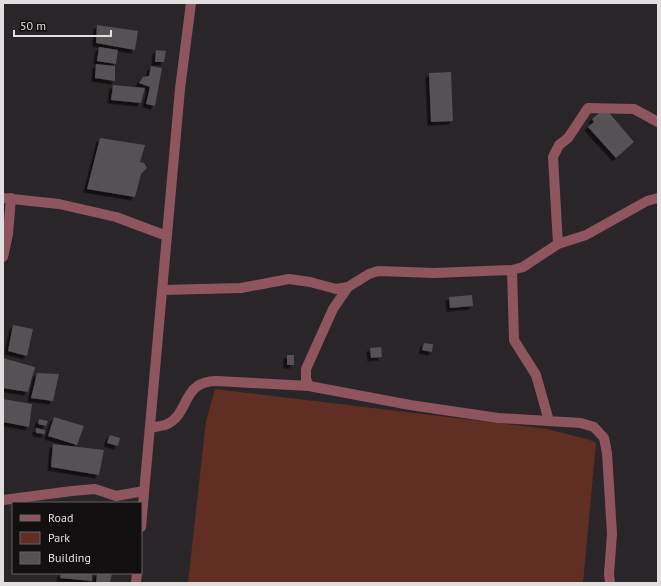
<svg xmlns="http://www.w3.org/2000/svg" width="661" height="586" viewBox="0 0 661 586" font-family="'PT Sans',sans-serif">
  <defs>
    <filter id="shadow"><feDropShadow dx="-3.5" dy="3.5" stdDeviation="0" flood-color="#0009"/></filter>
  </defs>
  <rect width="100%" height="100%" fill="#2a2528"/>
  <path fill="#612e24" d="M215 389 547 429 590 440 596 443 583 583H188L206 421Z"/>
  <path fill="#545155" filter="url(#shadow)" d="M97 25 138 31 135 50 96 43Z
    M99 47 118 50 116 64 97 61Z
    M156 50 166 51 164 62H155Z
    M96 64 115 66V81L95 78Z
    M151 66 162 68 155 106 146 104 150 87 139 83 143 77 149 76Z
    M451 72 453 121 431 122 429 73Z
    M113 85 145 88 141 103 111 100Z
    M605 108 634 142 616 158 588 127 594 122 592 119Z
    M100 138 145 145 140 162 144 163 147 168 141 174 135 197 87 189Z
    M472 295 473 306 450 308 449 297Z
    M13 325 33 329 27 356 8 351Z
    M424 343 433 344 432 352 422 350Z
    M381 347 382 357 371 358 370 348Z
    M287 355H294V365H287Z
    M3 358 35 367 28 392 3 388Z
    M37 373 59 374 53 401 31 398Z
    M3 399 32 404 29 427 3 422Z
    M54 417 84 426 77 445 48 436Z
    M39 419 48 421 46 426 38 424Z
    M36 428 45 430V434L36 433Z
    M110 435 120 438 118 446 107 443Z
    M53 444 104 450 99 475 51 467Z
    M61 573H92V581L60 578Z
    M97 573H112L110 583H96Z"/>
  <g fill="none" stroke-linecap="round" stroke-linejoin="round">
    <path stroke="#8f555f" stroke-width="10" d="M3 198 59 204 116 217 167 236
      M558 244 553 157 559 145 568 138 588 108 634 109 658 122
      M3 257 8 234 11 198
      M512 270 514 340 536 375 549 421
      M162 290 241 288 289 279 310 282 336 289 348 287 369 274 378 271 434 273 512 270 523 267 558 244 586 235 647 201 658 198
      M309 386 306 379V369L333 309 348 287
      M150 428C155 427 161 426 165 425 191 415 180 381 217 381L309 386 410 405 498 418 581 423 594 427 604 438 607 453 612 534 609 574 610 583
      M3 500 72 491 95 489 116 496 144 491
      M141 527 180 89 191 3
      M136 583 137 573"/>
  </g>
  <rect width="661" height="586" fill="none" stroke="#e1dedf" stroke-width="8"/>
  <rect x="12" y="502" width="130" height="72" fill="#110f10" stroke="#646263"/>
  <rect x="20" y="515" width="20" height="6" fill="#8f555f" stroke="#646263"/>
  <text x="48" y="522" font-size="12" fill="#e1dedf">Road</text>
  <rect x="20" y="532" width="20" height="12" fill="#612e24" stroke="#646263"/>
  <text x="48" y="542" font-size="12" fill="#e1dedf">Park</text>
  <rect x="20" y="552" width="20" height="12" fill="#545155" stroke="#646263"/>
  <text x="48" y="562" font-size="12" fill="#e1dedf">Building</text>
  <path d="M14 30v6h97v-6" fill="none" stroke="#e1dedf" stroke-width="2"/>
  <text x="20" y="30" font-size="12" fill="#e1dedf" stroke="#110f10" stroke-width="3" paint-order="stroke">50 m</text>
</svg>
